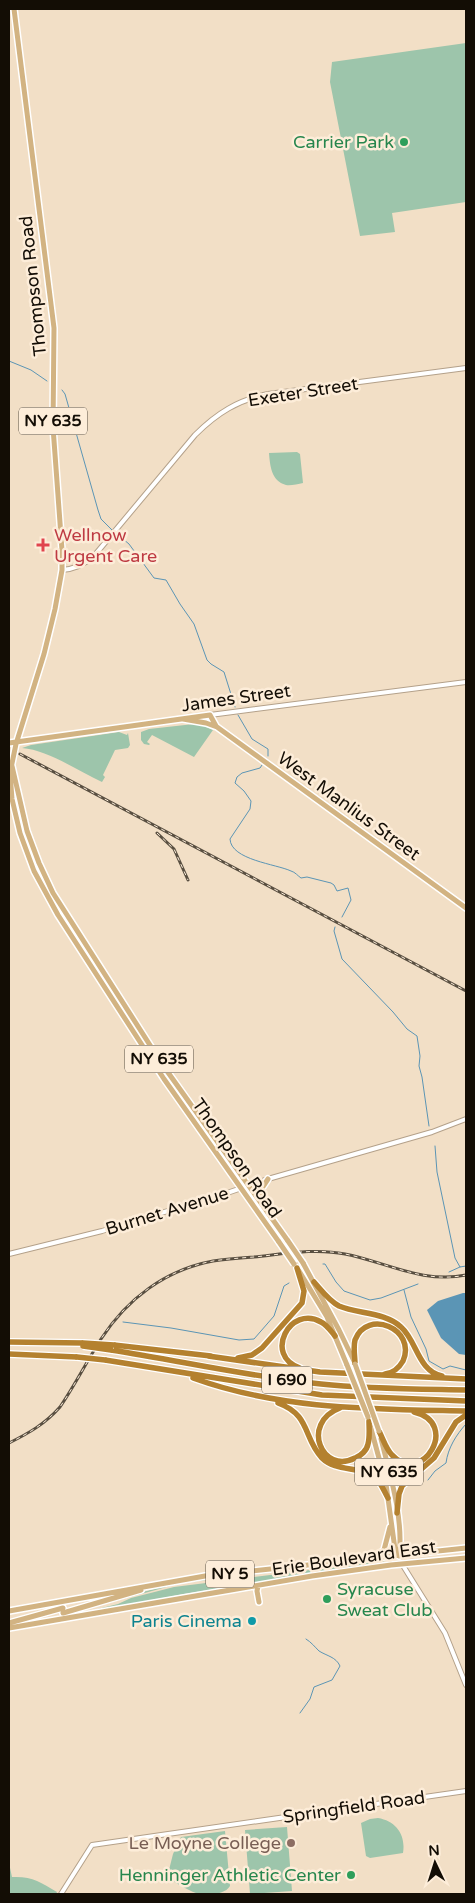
<svg xmlns="http://www.w3.org/2000/svg" width="475" height="1903" viewBox="0 0 475 1903" font-family="'Varela Round',sans-serif">
  <rect width="100%" height="100%" fill="#f2dfc6"/>
  <path fill="#9dc5ab" d="M466 43V202L392 213 395 232 360 236 330 82 332 62Z
    M297 452 300 454 303 483C298 484 290 486 286 485 271 481 270 465 269 453Z
    M194 724 203 725 213 730 194 757 152 735 147 742 150 744 149 745 144 744 141 740V732L149 729Z
    M119 732 127 735 128 733 130 745 128 748 115 750 103 775 105 777 102 782C78 771 48 750 22 748L31 745Z
    M390 1559 181 1583 72 1613V1611L184 1581Z
    M391 1560 184 1594 73 1615 118 1604 131 1598 174 1587Z
    M378 1818C396 1821 406 1835 403 1853L370 1858 366 1856 361 1823 370 1819Z
    M287 1827 292 1891 250 1894 245 1830Z
    M225 1831 230 1886C225 1895 206 1896 196 1893 187 1890 177 1883 167 1878L173 1854 181 1837Z
    M9 1863 12 1877C32 1876 40 1882 57 1892L56 1894H9Z"/>
  <path fill="#5b95b5" d="M463 1293H466V1355L459 1354 441 1338 427 1310 438 1301Z"/>
  <g fill="none" stroke-linecap="round" stroke-linejoin="round">
    <path stroke="#5b95b5" stroke-width="1" d="M9 361 31 370 47 381
      M62 390 65 394 98 510 101 519 112 530
      M117 534 129 544 154 578 166 580 180 604 194 624 207 660 211 664 224 672 235 707
      M238 715 252 739 268 749V756
      M262 765 260 768 242 773 237 777 235 783 244 791 251 801 250 809 230 839C231 860 276 864 291 871 295 872 298 876 301 878L307 877 331 883 334 885 337 891 348 888 351 900 342 917
      M335 927 334 931 342 959 393 1012 407 1029 417 1036 420 1056 419 1066 422 1077 429 1126
      M435 1146 437 1172 455 1258 460 1267 466 1266
      M323 1264H325L336 1282 344 1291 370 1300 381 1298 418 1284
      M449 1272 460 1267
      M404 1290 411 1317 426 1349 429 1361 443 1369 450 1366 466 1370
      M123 1322 171 1328 239 1340 254 1339 274 1316 284 1286 289 1283
      M428 1480 435 1471 446 1463C448 1448 456 1435 466 1424
      M300 1713 310 1699 314 1687 332 1680 340 1666C336 1657 327 1656 319 1651 315 1647 311 1642 306 1639"/>
    <defs>
      <path id="minor" d="M62 570C75 569 84 565 94 556L195 435C217 413 238 400 268 394L466 368
        M210 715 466 682
        M9 1254 102 1231 230 1192 268 1179 432 1132 466 1119
        M402 1564 445 1633 466 1685
        M61 1894 92 1845 466 1791"/>
      <path id="major" d="M14 9 54 328 53 427 62 550V570L55 609 44 654 16 744 10 773 12 799 20 833 34 871 58 915 164 1079 279 1242
        M183 719 206 723 217 727 466 908
        M9 743 210 715 216 726
        M12 766 27 831 39 863 53 893 162 1064 288 1241
        M268 1209 260 1191 268 1179
        M303 1263 339 1330 354 1361
        M299 1271 327 1317 347 1365
        M370 1425 386 1484 395 1549 399 1554
        M381 1439C390 1474 404 1520 399 1556
        M374 1558 384 1550 390 1527
        M258 1586 257 1591 259 1602
        M9 1611 205 1576 466 1548
        M63 1613 141 1590
        M9 1623 63 1608
        M9 1628 312 1576 391 1565 466 1558"/>
      <path id="highway" d="M314 1282C322 1291 329 1301 339 1306 358 1314 385 1312 401 1327 417 1341 418 1371 442 1376
        M9 1342 83 1343
        M114 1345 211 1356
        M111 1350C181 1361 251 1377 321 1384 369 1389 418 1389 466 1390
        M9 1354 77 1357
        M208 1356 320 1372 466 1379
        M238 1358 252 1355 262 1348 302 1303 304 1291 297 1268
        M105 1360 322 1395 466 1401
        M355 1364C355 1356 353 1348 355 1340 367 1308 417 1329 403 1361 399 1368 393 1373 385 1374
        M300 1368C263 1356 290 1304 321 1322 327 1325 331 1331 335 1336
        M193 1378C281 1410 374 1409 466 1411
        M278 1403C311 1415 303 1438 322 1458 336 1472 361 1466 376 1478 381 1483 384 1491 388 1498
        M340 1408C300 1423 322 1475 355 1458 361 1456 367 1450 368 1444 370 1437 369 1428 369 1421
        M379 1431C383 1439 386 1449 392 1455 422 1487 461 1423 414 1412
        M397 1513 399 1494 402 1486 434 1458 456 1422 466 1415"/>
    </defs>
    <use href="#minor" stroke="#b4a18a" stroke-width="6"/>
    <use href="#major" stroke="#fff" stroke-width="8"/>
    <use href="#highway" stroke="#fff" stroke-width="8"/>
    <use href="#minor" stroke="#fff" stroke-width="4"/>
    <use href="#major" stroke="#d2b382" stroke-width="5"/>
    <use href="#highway" stroke="#b4812f" stroke-width="5.5"/>
    <defs>
      <path id="rail" d="M20 754 466 991
        M157 833 174 849 188 880
        M9 1443C29 1433 45 1424 60 1407 75 1385 87 1361 101 1339 127 1299 165 1270 213 1261 226 1259 240 1258 254 1257 284 1254 315 1248 345 1254 386 1262 423 1284 466 1275"/>
    </defs>
    <use href="#rail" stroke="#594f41" stroke-width="3"/>
    <use href="#rail" stroke="#fdedd9" stroke-width="1" stroke-dasharray="4" stroke-linecap="butt"/>
    <defs>
      <path id="major-bridge" d="M288 1241 303 1263
        M279 1242 294 1264
        M355 1364 379 1431
        M347 1365 368 1417"/>
      <path id="highway-bridge" d="M83 1343 114 1345
        M83 1346 111 1350
        M77 1357 105 1360"/>
    </defs>
    <use href="#major-bridge" stroke="#fff" stroke-width="8" stroke-linecap="butt"/>
    <use href="#highway-bridge" stroke="#fff" stroke-width="8" stroke-linecap="butt"/>
    <use href="#major-bridge" stroke="#d2b382" stroke-width="5"/>
    <use href="#highway-bridge" stroke="#b4812f" stroke-width="5.5"/>
  </g>
  <g fill="#2e9e5b" stroke="#fdedd9" stroke-width="2">
    <circle cx="404" cy="142" r="5"/>
    <circle cx="327" cy="1599" r="5"/>
    <circle cx="351" cy="1875" r="5"/>
  </g>
  <path fill="#e0444e" stroke="#fdedd9" stroke-width="2" d="M40.5 537.5h5v5h5v5h-5v5h-5v-5h-5v-5h5z"/>
  <circle fill="#0f9aa8" stroke="#fdedd9" stroke-width="2" cx="252" cy="1621" r="5"/>
  <circle fill="#8d6e63" stroke="#fdedd9" stroke-width="2" cx="291" cy="1843" r="5"/>
  <g text-anchor="middle" dominant-baseline="central" stroke-width="5" stroke-linejoin="round" paint-order="stroke">
    <g fill="#fdedd9" stroke="#595045" stroke-width="1">
      <rect x="19" y="407.5" width="68" height="27" rx="4"/>
      <rect x="125" y="1045.5" width="68" height="27" rx="4"/>
      <rect x="262" y="1366.5" width="50" height="27" rx="4"/>
      <rect x="355" y="1458.5" width="68" height="27" rx="4"/>
      <rect x="206" y="1560.5" width="48" height="27" rx="4"/>
    </g>
    <g font-size="16" font-weight="bold" fill="#130d05">
      <text x="53" y="421">NY 635</text>
      <text x="159" y="1059">NY 635</text>
      <text x="287" y="1380">I 690</text>
      <text x="389" y="1472">NY 635</text>
      <text x="230" y="1574">NY 5</text>
    </g>
    <g font-size="18" fill="#27864d" stroke="#fdedd9" text-anchor="end">
      <text x="394" y="142">Carrier Park</text>
      <text x="337" y="1589" text-anchor="start">Syracuse<tspan x="337" dy="21">Sweat Club</tspan></text>
      <text x="341" y="1875">Henninger Athletic Center</text>
    </g>
    <g font-size="18" fill="#130d05" stroke="#fdedd9">
      <text transform="translate(33 286) rotate(-96)">Thompson Road</text>
      <text transform="translate(303 392) rotate(-9)">Exeter Street</text>
      <text transform="translate(236 698) rotate(-8)">James Street</text>
      <text transform="translate(349 806) rotate(36)">West Manlius Street</text>
      <text transform="translate(237 1158) rotate(55)">Thompson Road</text>
      <text transform="translate(167 1211) rotate(-17)">Burnet Avenue</text>
      <text transform="translate(354 1558) rotate(-8)">Erie Boulevard East</text>
      <text transform="translate(354 1807) rotate(-8)">Springfield Road</text>
    </g>
    <g font-size="18" fill="#be3a42" stroke="#fdedd9" text-anchor="start">
      <text x="54" y="535">Wellnow<tspan x="54" dy="21">Urgent Care</tspan></text>
    </g>
    <g font-size="18" fill="#0d838f" stroke="#fdedd9" text-anchor="end">
      <text x="242" y="1621">Paris Cinema</text>
    </g>
    <g font-size="18" fill="#785e54" stroke="#fdedd9" text-anchor="end">
      <text x="281" y="1843">Le Moyne College</text>
    </g>
  </g>
  <rect width="475" height="1903" fill="none" stroke="#130d05" stroke-width="20"/>
  <g transform="translate(435 1863) rotate(356)" stroke="#fdedd9" stroke-width="4" paint-order="stroke">
  <path d="M0-4L9 19L0 12L-9 19Z" fill="#130d05"/>
  <text y="-8" font-size="14" font-weight="bold" text-anchor="middle" fill="#130d05">N</text>
  </g>
</svg>
